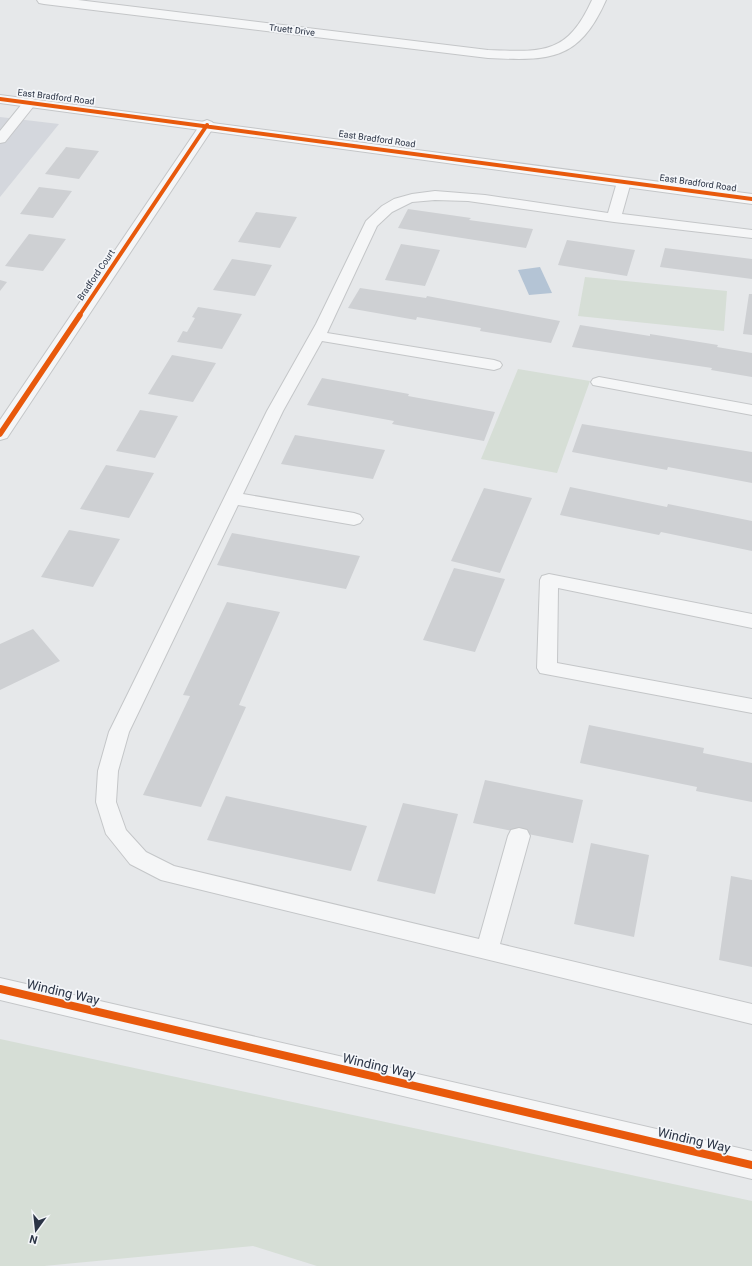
<svg xmlns="http://www.w3.org/2000/svg" width="752" height="1266" viewBox="0 0 752 1266" font-family="Roboto,sans-serif">
  <rect width="100%" height="100%" fill="#e6e8ea"/>
  <path fill="#d4d7dd" d="M0 117 59 124 0 197Z"/>
  <path fill="#d6ded6" d="M585 277 727 291 724 331 578 316Z
    M518 369 590 381 557 473 481 459Z
    M0 1039 752 1201V1266H317L253 1246 44 1266H0Z"/>
  <path fill="#b4c4d5" d="M540 267 552 293 529 295 518 270Z"/>
  <path fill="#ced0d3" d="M66 147 99 151 79 179 45 174Z
    M39 187 72 191 53 218 20 214Z
    M408 209 471 218 469 220 533 229 526 248 398 228Z
    M256 212 297 217 280 248 238 242Z
    M29 234 66 239 43 271 5 266Z
    M567 240 635 250 627 276 558 265Z
    M401 244 440 250 425 286 385 280Z
    M665 248 752 259V279L660 267Z
    M232 259 272 265 255 296 213 290Z
    M0 280 7 282 0 291Z
    M360 288 426 298 427 296 560 321 551 343 480 331 481 328 417 317 416 320 348 308Z
    M749 294H752V335L743 334Z
    M198 307 242 314 222 349 177 342 183 331 187 332 195 318 192 317Z
    M580 325 650 336V334L718 345 717 347 752 353V377L711 370 712 368 572 347Z
    M172 355 216 363 193 402 148 394Z
    M322 378 409 394 408 396 495 412 484 441 392 424 394 421 307 405Z
    M140 410 178 416 155 458 116 451Z
    M582 424 752 452V483L668 467 667 470 572 452Z
    M295 435 385 450 373 479 281 464Z
    M106 465 154 473 129 518 80 509Z
    M570 487 667 507 668 504 752 521V551L661 532 659 535 560 515Z
    M484 488 532 498 500 573 451 561Z
    M69 530 120 539 93 587 41 577Z
    M232 533 360 556 346 589 217 565Z
    M454 568 505 579 475 652 423 640Z
    M227 602 280 612 239 705 246 707 201 807 143 795 190 696 183 695Z
    M33 629 60 661 0 690V644Z
    M589 725 704 748 703 753 752 763V802L696 791 697 787 580 763Z
    M485 780 583 800 573 843 473 823Z
    M226 796 367 826 351 871 207 840Z
    M403 803 458 814 435 894 377 881Z
    M591 843 649 855 634 937 574 924Z
    M731 876 752 880V967L719 960Z"/>
  <g fill="none" stroke-linecap="round" stroke-linejoin="round">
    <defs>
      <path id="lane" d="M31 98 37 102 5 142 0 143V131L26 99Z
        M624 178 629 179 631 182 622 214 752 230V238L614 222 468 201 435 200 412 202 392 212 377 226 327 333 494 360 500 362 502 365 500 368 494 370 322 341 283 411 243 494 354 513 360 515 363 519 360 523 354 525 238 505 129 732 118 771 116 802 126 830 146 852 174 866 479 939 508 836 511 830 519 828 527 830 530 836 500 944 752 1004V1024L161 880 130 864 106 834 96 802 98 771 109 732 267 411 316 324 366 221 382 206 394 199 412 194 435 191 485 195 608 213 617 182 619 179Z
        M599 377 752 405V415L593 385 591 382 593 379Z
        M549 574 752 614V628L558 588 557 663 752 699V713L540 673 537 668 540 580 542 576Z"/>
      <path id="street" d="M37 0H78L488 50C543 52 567 55 592 0H606C579 61 550 61 488 58L44 4 39 3Z
        M207 120 212 122 215 125 7 438 0 440V420L202 122Z
        M0 978 752 1151V1179L0 1000Z"/>
      <path id="secondary" d="M0 95 752 194V204L0 103Z"/>
    </defs>
    <use href="#lane" stroke="#c4c6c8" stroke-width="2"/>
    <use href="#street" stroke="#c4c6c8" stroke-width="2"/>
    <use href="#secondary" stroke="#c4c6c8" stroke-width="2"/>
    <use href="#lane" fill="#f5f6f7" fill-rule="evenodd"/>
    <use href="#street" fill="#f5f6f7" fill-rule="evenodd"/>
    <use href="#secondary" fill="#f8f8f8" fill-rule="evenodd"/>
    <defs>
      <path id="cycleway-far2" d="M0 99 752 199
        M79 316 207 125"/>
      <path id="cycleway-far1" d="M0 434 80 315"/>
      <path id="cycleway" d="M0 989 752 1165"/>
    </defs>
    <use href="#cycleway-far2" stroke="#f4f6f9" stroke-width="6"/>
    <use href="#cycleway-far1" stroke="#f4f6f9" stroke-width="8"/>
    <use href="#cycleway" stroke="#f4f6f9" stroke-width="10"/>
    <use href="#cycleway-far2" stroke="#e8590c" stroke-width="4"/>
    <use href="#cycleway-far1" stroke="#e8590c" stroke-width="5.5"/>
    <use href="#cycleway" stroke="#e8590c" stroke-width="8"/>
  </g>
  <g text-anchor="middle" dominant-baseline="central" stroke-width="3.5" stroke-linejoin="round" paint-order="stroke">
    <g font-size="9" fill="#2b3445" stroke="#f4f6f9">
      <text transform="translate(292 30) rotate(7)">Truett Drive</text>
      <text transform="translate(56 97) rotate(7)">East Bradford Road</text>
      <text transform="translate(377 139) rotate(8)">East Bradford Road</text>
      <text transform="translate(698 183) rotate(8)">East Bradford Road</text>
      <text transform="translate(96 275) rotate(-56)">Bradford Court</text>
    </g>
    <g font-size="13" fill="#2b3445" stroke="#f4f6f9">
      <text transform="translate(63 992) rotate(13)">Winding Way</text>
      <text transform="translate(379 1066) rotate(13)">Winding Way</text>
      <text transform="translate(694 1140) rotate(13)">Winding Way</text>
    </g>
  </g>
  <g transform="translate(36 1230) rotate(195)" stroke="#f4f6f9" stroke-width="3" paint-order="stroke">
  <path d="M0-3L7 15L0 10L-7 15Z" fill="#2b3445"/>
  <text y="-6" font-size="11" font-weight="bold" text-anchor="middle" fill="#2b3445">N</text>
  </g>
</svg>
